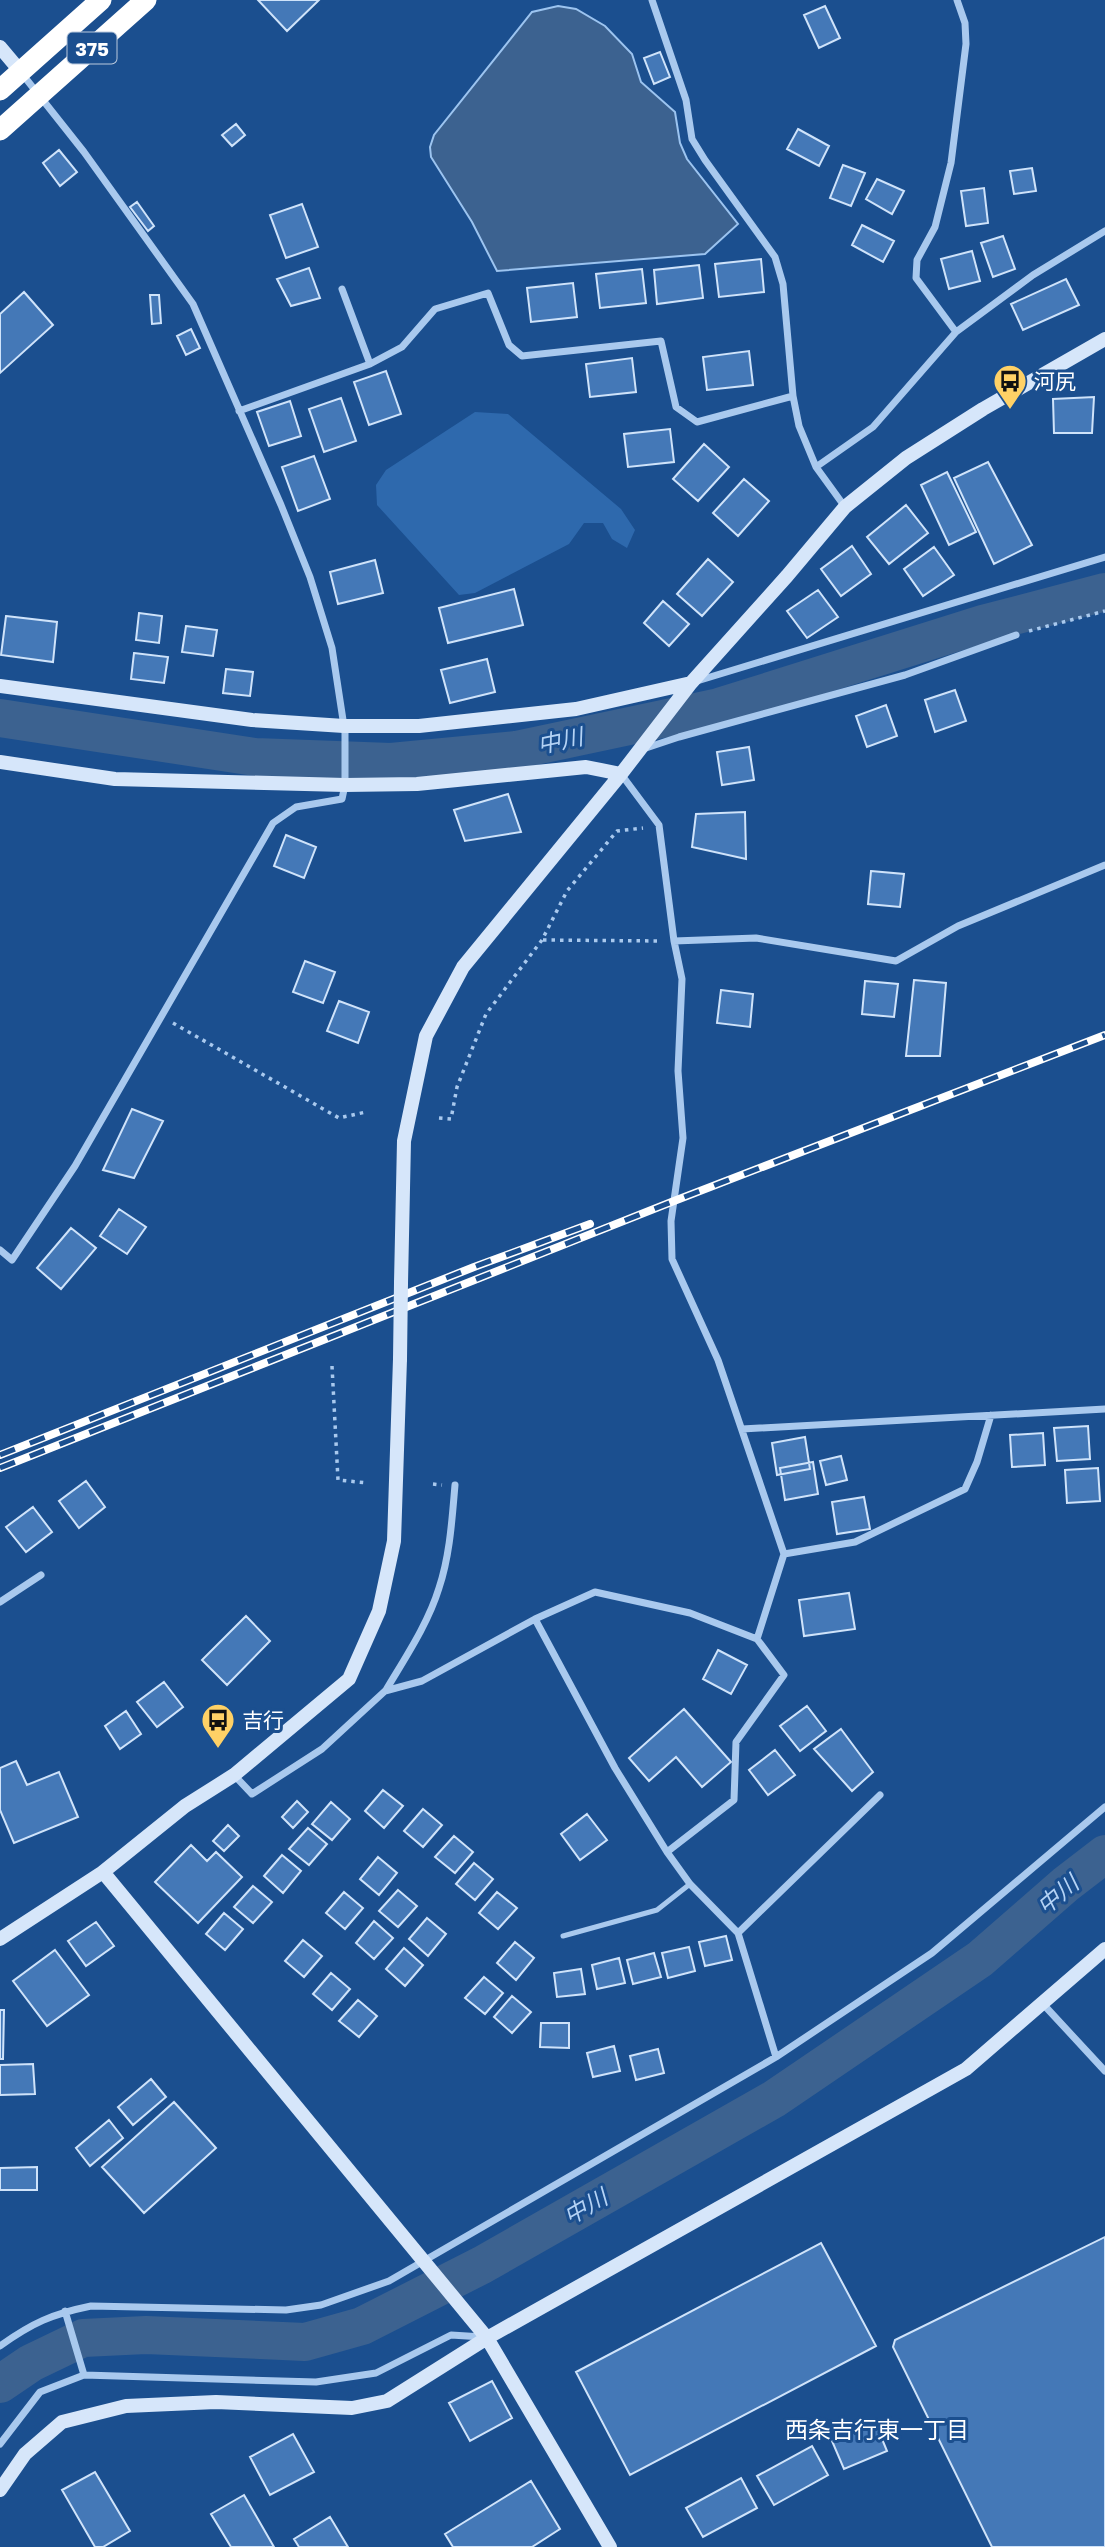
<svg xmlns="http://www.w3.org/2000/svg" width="1105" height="2547" viewBox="0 0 1105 2547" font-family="'Golos Text','Noto Sans JP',sans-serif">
  <rect width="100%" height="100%" fill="#1b4f8f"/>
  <path fill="#2e69ad" d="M475 412 508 414 621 509 635 530 627 548 612 539 603 523H584L569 544 475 593 459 595 377 505 376 485 386 470Z"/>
  <path fill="#3c6290" stroke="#9cc4f0" stroke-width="2" d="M558 6 576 9 605 26 632 54 641 82 675 112 680 143 687 159 738 224 705 254 497 271 472 222 431 157 430 147 434 135 532 12Z"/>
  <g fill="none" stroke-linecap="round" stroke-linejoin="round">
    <path stroke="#3c6290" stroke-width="38" d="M0 718 255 757 391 762 516 750 719 707 983 624 1105 592
      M0 2384 31 2363 83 2338 146 2335 305 2342 362 2326 482 2265 774 2099 980 1959 1066 1884 1105 1854"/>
  </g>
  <path fill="#4478b7" stroke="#cfe3fa" stroke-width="2" d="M258 0H319L287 31Z
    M825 6 840 38 819 48 804 15Z
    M660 52 670 77 654 84 644 58Z
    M236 124 245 135 232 146 222 135Z
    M798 129 829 146 819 166 787 149Z
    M59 150 77 172 60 186 43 163Z
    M843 165 865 173 851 206 830 198Z
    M1032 168 1036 191 1014 194 1010 171Z
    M877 179 904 191 892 214 866 199Z
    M984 188 988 223 966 226 961 191Z
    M137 202 154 226 148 231 130 207Z
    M302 204 318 247 286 258 270 215Z
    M862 225 894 241 883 262 852 245Z
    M1003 236 1015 269 993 277 981 243Z
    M972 251 980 281 949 289 941 259Z
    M761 259 764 292 719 297 715 264Z
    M699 265 703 298 657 304 654 270Z
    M309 268 320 298 291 306 277 279Z
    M642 269 646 303 600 308 596 274Z
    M1066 279 1079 305 1023 330 1011 304Z
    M573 283 577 317 531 322 527 288Z
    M24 292 53 325 0 373V314Z
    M150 295H159L161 323 152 324Z
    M191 329 200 348 186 355 177 336Z
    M749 351 753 385 707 390 703 357Z
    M632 358 636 392 590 397 586 364Z
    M386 371 401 414 369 425 354 382Z
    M1094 397 1092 433H1054L1053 399Z
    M341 398 356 441 324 452 309 409Z
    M290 401 301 436 269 446 257 412Z
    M670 429 674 462 628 467 624 434Z
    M704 444 729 467 698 501 673 479Z
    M314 456 330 499 298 511 282 467Z
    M988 462 1032 545 994 564 954 478Z
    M947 472 976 532 949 545 921 485Z
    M744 479 769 501 738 536 713 513Z
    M906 505 928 533 889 564 867 537Z
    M852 546 871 574 841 596 821 569Z
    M934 547 954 575 923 596 904 569Z
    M708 559 733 582 702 616 677 594Z
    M375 560 383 593 338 604 330 572Z
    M514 589 523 625 448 643 439 608Z
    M818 590 838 617 807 638 787 611Z
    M663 601 689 624 669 646 644 623Z
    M139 613 162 616 159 643 136 640Z
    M6 616 57 622 53 662 1 655Z
    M186 626 217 630 213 656 182 652Z
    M134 653 168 657 164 683 131 679Z
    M487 659 495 692 450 703 441 670Z
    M226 669 253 672 250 696 223 693Z
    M955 690 966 721 935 732 925 700Z
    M886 705 897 736 867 747 856 716Z
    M749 747 754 780 722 785 717 752Z
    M508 794 521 832 465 841 454 810Z
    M745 812 746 859 692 847 696 814Z
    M286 835 316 847 304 878 274 866Z
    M871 871 904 874 900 907 868 904Z
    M305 961 335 972 323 1003 293 992Z
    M914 980 946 983 940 1056H906Z
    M865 981 898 984 894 1017 862 1014Z
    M721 990 753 994 750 1027 717 1023Z
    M339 1001 369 1012 358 1043 327 1031Z
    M132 1109 163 1121 134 1178 103 1170Z
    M119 1209 146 1227 127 1254 100 1236Z
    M71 1228 96 1248 61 1289 37 1268Z
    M1088 1426 1090 1459 1057 1461 1054 1428Z
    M1043 1433 1045 1465 1012 1467 1010 1435Z
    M805 1437 810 1469 777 1475 772 1443Z
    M841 1456 847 1480 826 1485 820 1461Z
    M813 1462 818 1494 785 1500 780 1468Z
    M1098 1468 1100 1501 1067 1503 1065 1470Z
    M86 1481 105 1507 79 1528 59 1501Z
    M864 1497 870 1529 837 1534 832 1502Z
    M33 1507 52 1532 26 1552 6 1527Z
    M849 1593 855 1629 804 1636 799 1600Z
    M246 1616 270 1641 227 1685 202 1660Z
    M718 1650 747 1665 731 1694 703 1679Z
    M164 1682 183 1707 157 1727 137 1702Z
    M807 1706 826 1731 800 1751 780 1726Z
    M684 1709 731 1762 702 1787 676 1757 649 1781 629 1758Z
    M126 1711 141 1734 120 1749 105 1726Z
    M841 1729 873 1772 852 1791 814 1749Z
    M775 1750 795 1775 768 1795 749 1770Z
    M16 1761 27 1785 59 1772 78 1817 14 1843 0 1810V1768Z
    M383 1790 403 1806 384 1828 365 1811Z
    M297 1801 308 1812 293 1828 282 1817Z
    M331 1802 350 1819 332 1840 312 1824Z
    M423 1809 442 1825 423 1847 404 1831Z
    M587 1814 607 1840 580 1860 561 1834Z
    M228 1825 239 1836 224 1851 213 1841Z
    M308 1828 327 1844 309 1865 289 1849Z
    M454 1836 473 1852 455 1873 435 1857Z
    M191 1845 207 1861 216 1852 242 1877 198 1923 155 1882Z
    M282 1855 301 1871 283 1893 264 1876Z
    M378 1857 397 1873 379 1895 360 1879Z
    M474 1863 493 1879 475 1900 456 1884Z
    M253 1886 272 1902 253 1923 234 1907Z
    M398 1890 417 1906 398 1927 379 1911Z
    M344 1892 363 1908 345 1929 326 1913Z
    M497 1892 517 1908 498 1929 479 1913Z
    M224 1913 243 1929 225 1950 206 1934Z
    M427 1918 446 1934 428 1956 409 1939Z
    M374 1921 393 1938 374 1959 356 1943Z
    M96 1922 114 1946 86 1966 68 1941Z
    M726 1936 732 1960 705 1966 699 1942Z
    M303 1940 322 1956 304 1977 285 1961Z
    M515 1942 534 1958 516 1980 497 1963Z
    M689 1947 695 1971 668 1978 662 1953Z
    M404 1948 423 1965 405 1986 386 1969Z
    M55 1950 89 1995 47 2026 13 1981Z
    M654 1953 661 1977 633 1984 627 1960Z
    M619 1958 625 1983 597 1989 592 1965Z
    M581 1969 585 1994 557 1997 554 1973Z
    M331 1973 350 1989 332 2010 313 1994Z
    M484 1977 503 1993 485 2014 465 1998Z
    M512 1996 531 2012 512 2033 494 2017Z
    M358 2000 377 2016 359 2037 339 2021Z
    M0 2010H4L3 2059H0Z
    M541 2023H569V2048L540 2047Z
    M614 2046 620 2071 593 2077 587 2053Z
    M658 2049 664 2073 636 2080 630 2056Z
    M33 2064 35 2094 0 2095V2065Z
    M151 2079 166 2097 133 2125 118 2107Z
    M174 2102 216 2148 144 2213 102 2167Z
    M109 2120 123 2138 90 2166 76 2148Z
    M37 2167V2190H0V2168Z
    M1105 2237V2547H992L893 2347 895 2340Z
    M821 2243 876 2346 630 2475 576 2372Z
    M492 2381 512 2418 470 2441 449 2403Z
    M875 2422 887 2451 844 2469 832 2441Z
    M293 2434 314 2472 270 2495 250 2457Z
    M812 2446 828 2475 774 2505 757 2476Z
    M95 2472 130 2531 103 2547H95L62 2490Z
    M741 2478 757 2508 703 2537 686 2508Z
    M531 2481 560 2529 532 2547H453L445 2534Z
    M244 2495 274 2547H231L211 2514Z
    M330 2517 348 2547H299L294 2539Z"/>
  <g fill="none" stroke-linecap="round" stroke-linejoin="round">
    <path stroke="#a9c9ee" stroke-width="3.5" stroke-dasharray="3.5 5" stroke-linecap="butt" d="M1029 631 1105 611
      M543 940 662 941
      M173 1023 339 1118 366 1112
      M439 1118 451 1119 457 1087 486 1014 542 940 567 891 617 831 643 828
      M332 1366 338 1480 368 1483
      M433 1484 442 1485"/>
    <path stroke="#a9c9ee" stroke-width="5" d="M563 1936 657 1910 690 1884"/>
    <path stroke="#a9c9ee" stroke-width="7" d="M652 0 686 100 692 139 705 160 775 257 783 284 793 396 799 426 816 467 845 507
      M342 289 370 364
      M956 332 916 278 917 260 935 227 951 163 966 44 965 23 957 0
      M239 411 370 364 402 347 435 309 488 293 509 345 522 356 661 341 676 407 697 422 793 396
      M816 467 873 427 956 332 1033 275 1105 231
      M697 681 1105 557
      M643 749 679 737 905 675 1016 635
      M674 941 756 938 896 961 958 926 1105 865
      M0 1250 12 1260 75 1166 273 823 296 807 342 799 345 785V733L332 648 310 577 281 505 193 304 84 152 23 75
      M742 1429 1105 1409
      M784 1554 855 1542 965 1489 977 1462 991 1415
      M0 1602 41 1575
      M535 1619 615 1768 667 1852 690 1884 738 1933
      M386 1690C405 1658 428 1624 439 1588 450 1555 452 1519 455 1485
      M234 1775 252 1794 322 1749 385 1691 422 1681 535 1619 595 1592 690 1613 757 1639 784 1554 718 1360 672 1259 671 1221 683 1138 678 1071 682 979 674 941 659 825 621 774
      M667 1852 734 1800 736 1742 784 1675 757 1639
      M1043 2004 1105 2071
      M776 2057 738 1933 880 1795
      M0 2346C32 2323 52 2314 91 2306L286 2310 321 2305 389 2281 776 2057 932 1953 1105 1807
      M84 2375 316 2382 376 2373 451 2335 483 2337
      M0 2444 40 2392 84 2375 65 2311"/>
    <path stroke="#d6e6fa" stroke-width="14" d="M0 47 21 72
      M0 686 252 720 344 726H419L576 709 691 683
      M0 762 115 779 345 785 417 784 586 767 621 774
      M401 1283 404 1141 426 1036 463 967 621 774 691 683 787 576 845 507 906 458 983 409 1105 339
      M103 1872 487 2338 610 2547
      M0 1939 103 1872 185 1806 234 1775 349 1679 379 1611 394 1541 400 1359
      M0 2490 25 2454 62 2422 126 2406 216 2402 352 2408 387 2401 487 2338 966 2069 1105 1949"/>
    <path stroke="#fff" stroke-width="21" d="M0 90 101 0
      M0 130 146 0"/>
    <defs>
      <path id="rail" d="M0 1455 474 1267 590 1224
        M0 1468 674 1201 1105 1035"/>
    </defs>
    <use href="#rail" stroke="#fff" stroke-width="8"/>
    <use href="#rail" stroke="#1b4f8f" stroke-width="5" stroke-dasharray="16" stroke-linecap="butt"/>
    <path stroke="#d6e6fa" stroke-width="14" d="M400 1359 401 1283"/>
  </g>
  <defs>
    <symbol id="bus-pin" viewBox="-11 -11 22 30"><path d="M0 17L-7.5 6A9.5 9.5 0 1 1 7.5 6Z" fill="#ffd166" stroke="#1b4f8f"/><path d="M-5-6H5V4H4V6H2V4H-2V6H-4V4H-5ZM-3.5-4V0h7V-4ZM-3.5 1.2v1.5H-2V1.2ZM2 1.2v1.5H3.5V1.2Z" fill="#111"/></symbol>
  </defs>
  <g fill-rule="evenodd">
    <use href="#bus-pin" x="991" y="362" width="38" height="52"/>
    <use href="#bus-pin" x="199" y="1701" width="38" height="52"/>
  </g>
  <g text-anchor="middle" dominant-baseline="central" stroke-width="6" stroke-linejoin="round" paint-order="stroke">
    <rect fill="#1b4f8f" stroke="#bbcadd" stroke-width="2" x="67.5" y="32.5" width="49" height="31" rx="5"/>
    <g font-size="19" font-weight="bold" fill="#fff">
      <text x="92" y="48">375</text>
    </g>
    <g font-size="21" fill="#fff" stroke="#1b4f8f" text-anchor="start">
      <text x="1034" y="381">河尻</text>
      <text x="242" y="1720">吉行</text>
    </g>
    <g font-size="23" font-style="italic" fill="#b5d3f5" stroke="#1b4f8f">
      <text transform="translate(560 740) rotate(-12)">中川</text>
      <text transform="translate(1057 1894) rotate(-40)">中川</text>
      <text transform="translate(585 2206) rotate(-30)">中川</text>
    </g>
    <g font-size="23" fill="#fff" stroke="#1b4f8f">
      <text x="877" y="2429">西条吉行東一丁目</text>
    </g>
  </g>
</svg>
